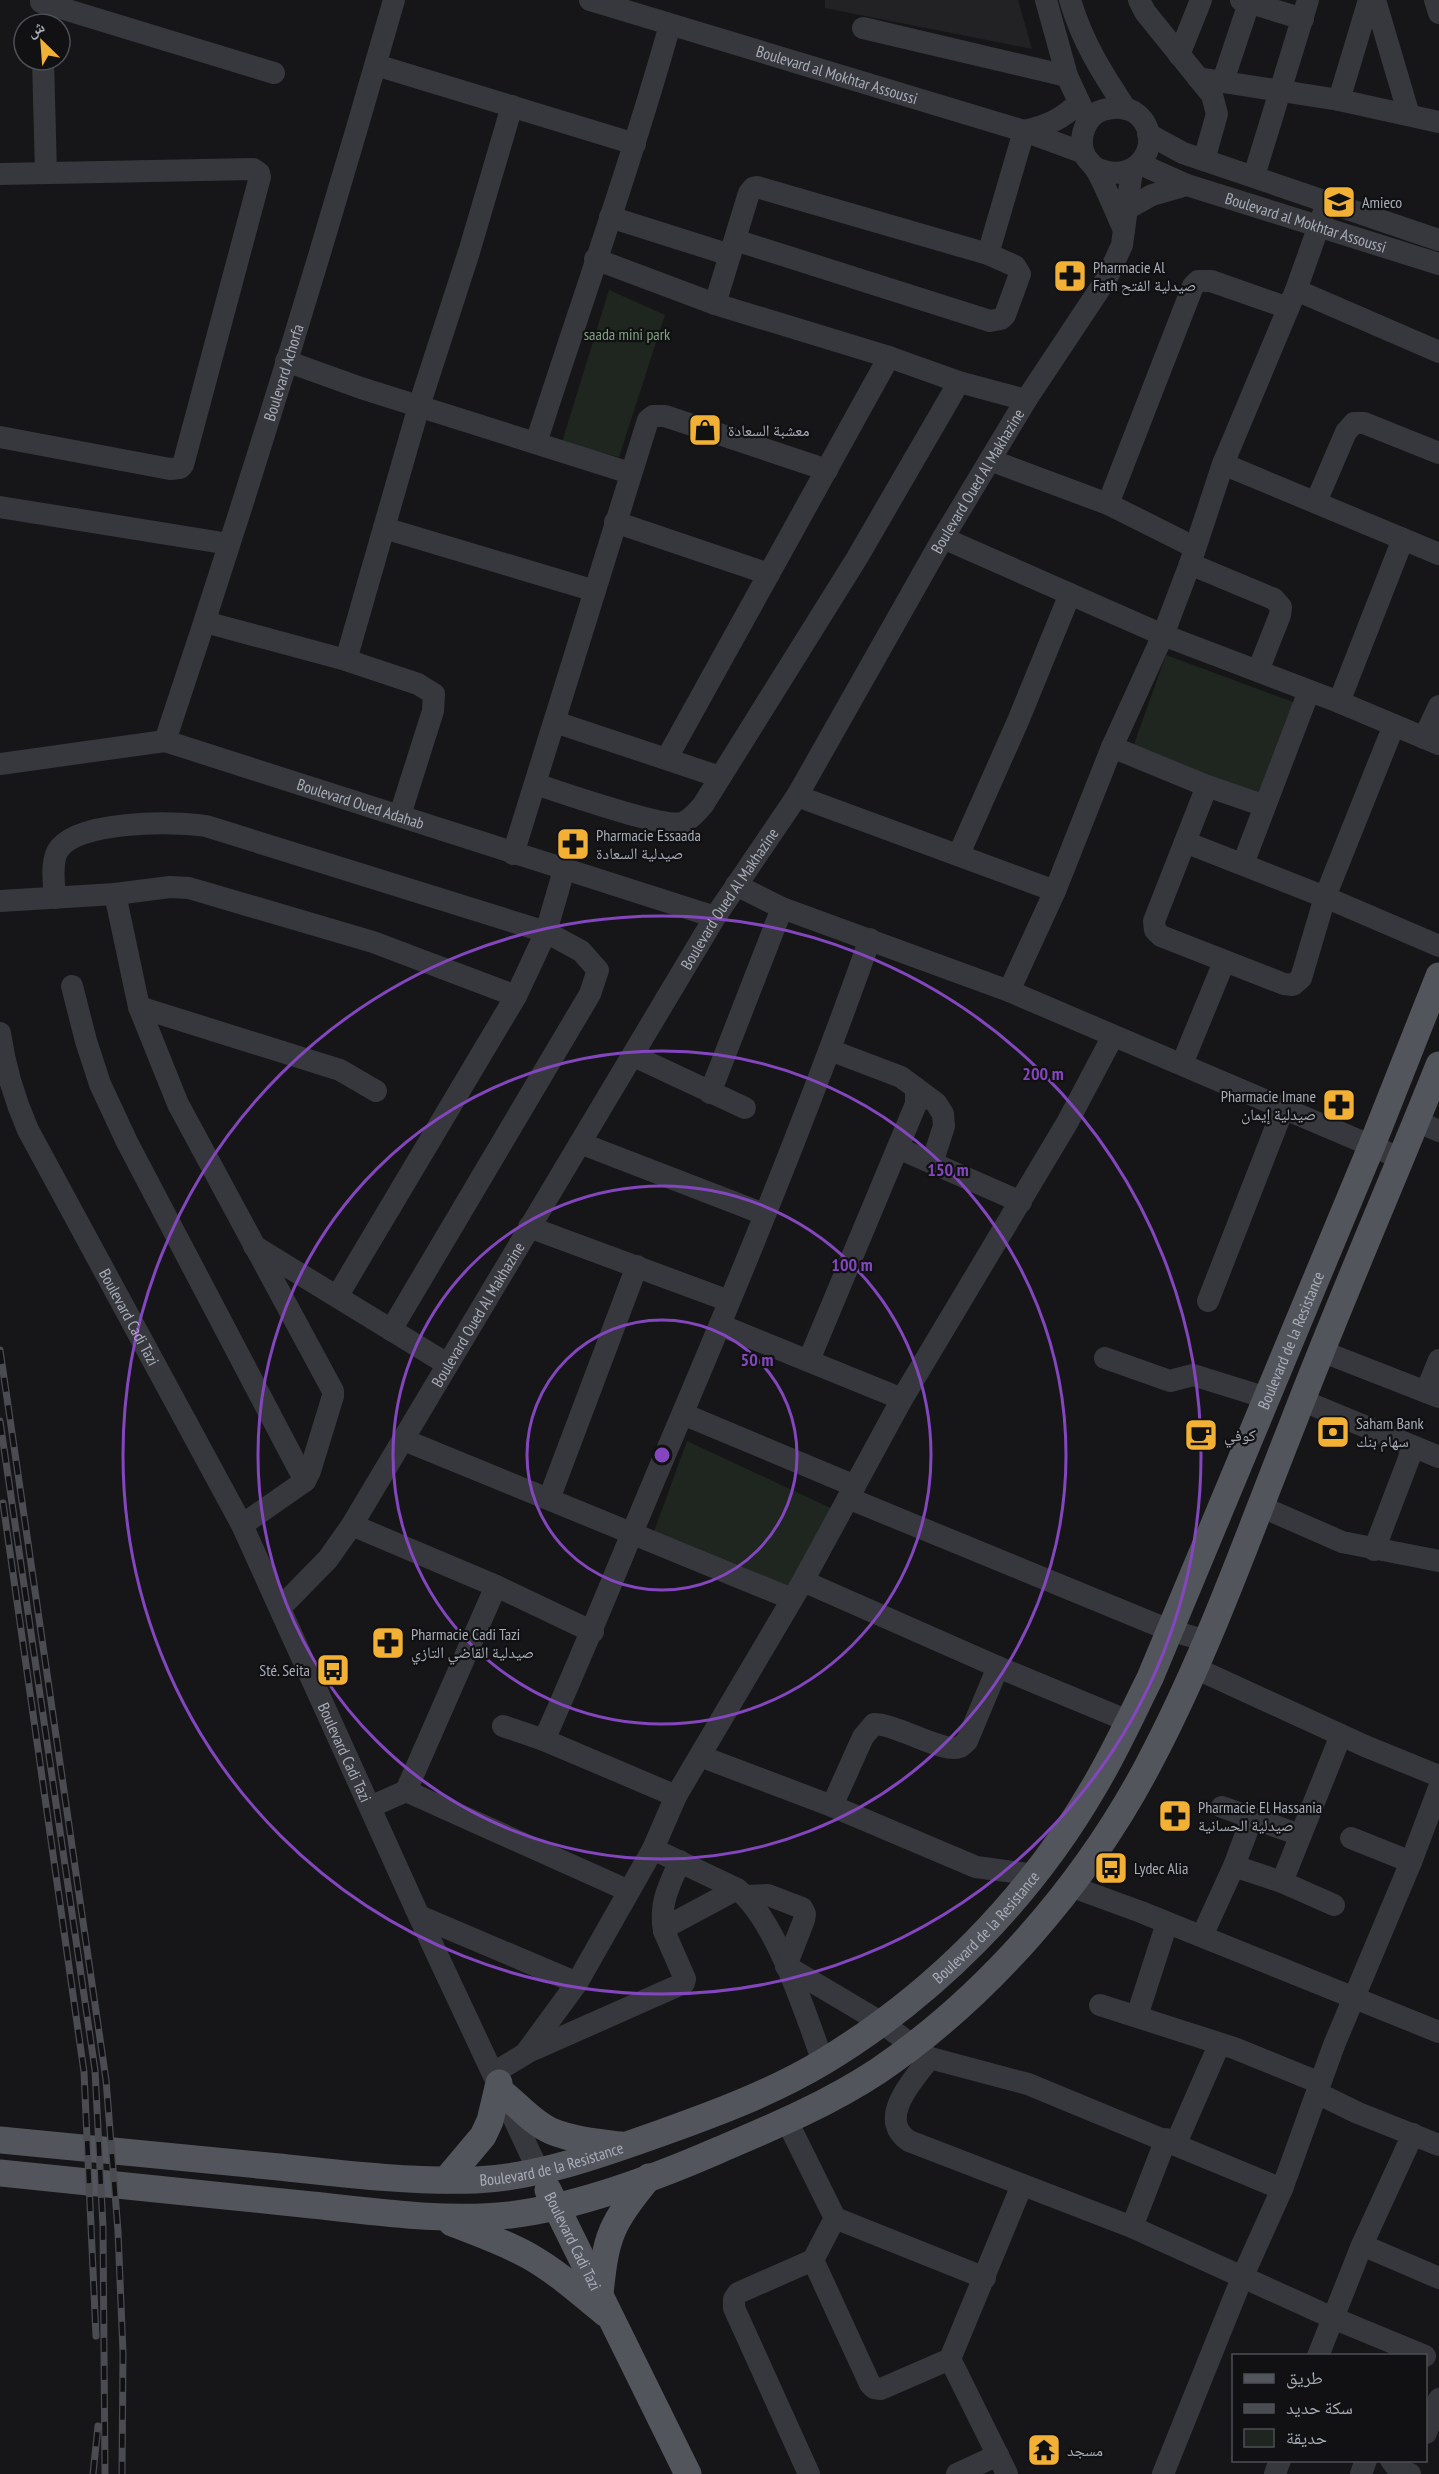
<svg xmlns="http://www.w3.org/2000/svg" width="1439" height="2474" viewBox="0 0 1439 2474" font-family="'PT Sans Narrow','Noto Naskh Arabic',sans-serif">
  <rect width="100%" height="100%" fill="#161618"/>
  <path fill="#222225" d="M825 0H1018L1032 49 825 8Z"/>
  <path fill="#1e261f" d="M609 290 665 315 619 457 562 442Z
    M1166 655 1296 703 1262 796 1133 747Z
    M687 1441 835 1510 786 1595 652 1537Z"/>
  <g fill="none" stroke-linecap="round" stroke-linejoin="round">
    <g stroke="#37383d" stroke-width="22">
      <path id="s1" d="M590 0 1024 131 1084 153"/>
      <path d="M1046 0 1067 76 1088 121"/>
      <path d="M1070 0C1083 43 1101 71 1126 109"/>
      <path d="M1139 0 1145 12 1212 95 1217 114 1204 160"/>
      <path d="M1241 0 1303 19"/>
      <path d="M1375 0 1409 115"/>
      <path d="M1435 0 1439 13"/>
      <path d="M41 2 274 73"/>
      <path d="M863 28 1067 76"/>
      <path d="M1179 55 1201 0"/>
      <path d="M43 60 46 173"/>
      <path d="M376 65 635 144"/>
      <path d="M1198 78 1339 100 1439 122"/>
      <path d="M1223 81 1250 0"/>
      <path d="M1339 100 1369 0"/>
      <path d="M1024 131C1046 126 1063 119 1079 102"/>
      <path d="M1148 134 1183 153 1439 240"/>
      <path id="s2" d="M1140 164 1187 185 1439 264"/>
      <path d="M1096 168C1141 189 1168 135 1134 112 1124 106 1113 107 1103 110 1086 115 1079 136 1083 152 1086 160 1093 164 1097 171 1107 190 1115 210 1124 230"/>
      <path d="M0 174 253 169 259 173 260 177 183 465 180 468 170 469 0 437"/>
      <path d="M1254 176 1308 0"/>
      <path d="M1127 209 1152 195 1187 185"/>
      <path d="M610 217 730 255"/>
      <path d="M988 254 1024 131"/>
      <path d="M595 259 715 304 889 357 959 382 1026 400"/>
      <path d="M1296 290 1439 352"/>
      <path d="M715 304 749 193 753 188 757 187 988 254 1015 266 1020 274 1005 315 1001 319 990 321 735 240"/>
      <path d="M286 361 361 388 630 473"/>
      <path d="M536 443C581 304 630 166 670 25"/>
      <path d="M990 460 1108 504 1194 547"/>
      <path d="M1223 464 1439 554"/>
      <path d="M1316 502 1346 432 1354 423H1364L1439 453"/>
      <path d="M1108 504 1193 286 1198 281H1211L1288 308"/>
      <path d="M0 507 229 544"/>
      <path d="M615 522 769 574"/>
      <path d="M384 528 595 591"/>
      <path d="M943 538 1163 635 1339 702 1439 744"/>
      <path d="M1190 564 1274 599 1281 607 1280 615 1258 671"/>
      <path d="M205 622 346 660 418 684 434 694 433 711 400 815"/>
      <path d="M346 660 419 406 469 252 512 106"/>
      <path d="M1339 702 1403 539"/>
      <path d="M555 722 720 777"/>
      <path d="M1424 738 1439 706"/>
      <path id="s3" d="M165 741C247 496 323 249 394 0"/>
      <path d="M1112 747 1207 786 1265 806"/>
      <path d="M667 758 889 357"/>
      <path id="s4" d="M0 764 165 741 715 917"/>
      <path d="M535 784C561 792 662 828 682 823 690 820 698 811 703 805L857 558 959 382"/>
      <path d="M1207 786 1154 921 1155 930 1161 936 1284 984 1293 985 1301 978 1325 897 1394 725"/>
      <path d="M797 796 1055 891"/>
      <path d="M1185 842 1325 897 1439 946"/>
      <path d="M513 854 648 420 653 416H665L827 470"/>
      <path d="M959 854 1018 721 1070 594"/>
      <path d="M1243 864 1309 691"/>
      <path d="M736 885 782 908 1009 991 1400 1158"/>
      <path d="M115 894 139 1007 178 1104 333 1391V1396L310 1471 305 1481 242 1525"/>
      <path d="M55 898C54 884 51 865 57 852 73 820 174 821 206 826L546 932 581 951 598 970 590 994 391 1330"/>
      <path d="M0 901 115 894 170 887 189 888 373 942 516 996"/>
      <path d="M72 986 86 1041 100 1084 127 1142 305 1481"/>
      <path d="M1009 991 1055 891 1112 747 1163 635 1190 564 1223 464 1296 290 1327 203"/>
      <path d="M139 1007 340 1070 376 1091"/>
      <path id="s5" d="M0 1033C5 1068 14 1098 28 1130L242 1525 419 1916 538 2170"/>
      <path d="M830 1050 901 1077 936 1103 943 1114 944 1126 932 1163"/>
      <path d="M634 1056 745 1108"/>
      <path d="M1182 1064 1224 962"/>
      <path d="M710 1093 782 908"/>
      <path d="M1416 1121 1439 1131"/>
      <path d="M580 1143 764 1214"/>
      <path d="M898 1148 1021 1202"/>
      <path d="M529 1227 729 1301"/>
      <path d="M254 1246 447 1364"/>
      <path d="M338 1295 516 996 546 932 564 870"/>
      <path d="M1208 1301 1283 1109"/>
      <path d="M720 1325 902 1399"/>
      <path d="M1321 1351 1439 1397"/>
      <path d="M1105 1358 1170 1381 1193 1375 1267 1398"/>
      <path d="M809 1360 916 1104V1088"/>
      <path d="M1426 1392 1439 1360"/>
      <path d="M1301 1400 1439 1457"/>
      <path d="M683 1414 855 1486"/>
      <path d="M404 1440 792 1599"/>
      <path d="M848 1498 1169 1630 1207 1641"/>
      <path d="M549 1499 637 1266"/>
      <path d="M1260 1506 1342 1542 1439 1561"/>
      <path d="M352 1525 496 1586 593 1632"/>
      <path d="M1374 1550 1413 1448"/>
      <path d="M803 1581 998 1667 1128 1721"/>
      <path id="s6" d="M281 1607 328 1559 352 1525 715 917 797 796 943 538 1026 400 1107 278 1122 245 1132 170"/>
      <path d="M1195 1668 1365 1746 1439 1776"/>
      <path d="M503 1726 544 1740 676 1796"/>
      <path d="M544 1740C586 1647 624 1551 664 1457 737 1286 808 1114 870 939"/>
      <path d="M700 1756 832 1806 976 1867 1035 1875"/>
      <path d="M406 1791 496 1586"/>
      <path d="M832 1806 863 1737 874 1724C897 1724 944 1754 960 1747 963 1745 965 1743 967 1741L998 1667"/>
      <path d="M370 1807 406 1791 629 1891"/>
      <path d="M1222 1807 1300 1835"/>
      <path d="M1351 1838 1411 1862"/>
      <path d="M653 1849 737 1889C776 1919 806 2015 823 2062"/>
      <path d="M1234 1866 1282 1882 1334 1905"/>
      <path d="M1282 1882 1341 1735"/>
      <path d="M1070 1886 1141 1912 1439 2032"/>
      <path d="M746 1896 768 1895 802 1908 805 1914 804 1920 786 1966"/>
      <path d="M419 1916 577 1983"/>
      <path d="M664 1931C659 1903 669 1886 680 1861"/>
      <path d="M1202 1936 1234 1866 1252 1818"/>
      <path d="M786 1966 882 2023 930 2058 1028 2084 1282 2189"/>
      <path d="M1100 2005 1234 2048 1320 2083"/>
      <path d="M1137 2016 1167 1923"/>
      <path d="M526 2053 684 1983 685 1979 664 1931 666 1927 737 1889"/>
      <path d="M930 2058C913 2080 876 2119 909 2141L1132 2227 1333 2318 1425 2356"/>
      <path d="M495 2072 525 2054 577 1983 653 1849 676 1796 803 1581 902 1399 1067 1123 1113 1036"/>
      <path d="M1317 2093 1358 2113 1439 2145"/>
      <path d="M787 2121 835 2218 985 2278"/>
      <path d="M1176 2143 1219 2045"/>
      <path d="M1132 2227 1166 2139"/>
      <path d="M1362 2245 1439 2278"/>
      <path d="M813 2260 870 2384 874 2388 881 2389 950 2359 1022 2185"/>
      <path d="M1318 2356 1362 2245 1413 2134"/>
      <path d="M950 2359 1007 2474"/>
      <path d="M1426 2433 1439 2399"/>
      <path d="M1391 2460 1397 2468 1410 2474"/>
      <path d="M809 2474 734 2308V2299L738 2293 813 2260 835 2218"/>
      <path d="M957 2474 998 2455"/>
      <path d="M1163 2474 1242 2278 1282 2189 1334 2045 1411 1862 1439 1788"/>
      <path d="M1275 2474 1280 2460"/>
      <path d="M1361 2474 1366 2460"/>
    </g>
    <g stroke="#53555c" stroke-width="27">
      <path d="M504 2094C519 2106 533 2123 551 2131 573 2140 597 2142 620 2145"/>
      <path id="s7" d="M0 2140C93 2149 186 2158 279 2167 344 2174 410 2182 476 2180 539 2177 602 2154 661 2133 717 2113 773 2092 823 2062 934 1995 1029 1899 1094 1787 1115 1752 1132 1714 1150 1678L1372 1145 1439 976"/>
      <path d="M0 2173C104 2183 208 2195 312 2205 378 2212 444 2222 510 2215 577 2207 657 2177 719 2150 773 2127 828 2104 878 2071 987 1997 1084 1885 1146 1769 1205 1659 1247 1539 1293 1423 1339 1303 1391 1185 1439 1065"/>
      <path d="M446 2180 483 2136 490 2121 499 2083"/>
      <path id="s8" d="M548 2190 688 2474"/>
      <path d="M452 2223C478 2233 504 2242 529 2256 557 2272 581 2293 606 2314"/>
      <path d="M600 2294C606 2234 611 2224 649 2177"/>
    </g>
    <defs>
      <path id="rail" d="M0 1350 106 2080 118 2231 123 2353 122 2474
        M0 1421 95 2070 103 2227 105 2474
        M3 1503 84 2072 96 2336
        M93 2474 98 2426"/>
    </defs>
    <use href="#rail" stroke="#4a4c52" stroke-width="7"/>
    <use href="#rail" stroke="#111113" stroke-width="4.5" stroke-dasharray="14" stroke-linecap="butt"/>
  </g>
  <g fill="none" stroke="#8446be" stroke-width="3">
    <circle cx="662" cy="1455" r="135"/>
    <circle cx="662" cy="1455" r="269"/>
    <circle cx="662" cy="1455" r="404"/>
    <circle cx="662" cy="1455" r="539"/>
  </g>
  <defs>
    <symbol id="school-square" viewBox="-11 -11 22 22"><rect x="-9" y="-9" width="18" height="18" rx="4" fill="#f2b134" stroke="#111113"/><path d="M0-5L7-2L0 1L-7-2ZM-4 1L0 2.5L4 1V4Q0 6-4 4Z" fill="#111"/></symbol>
    <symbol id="pharmacy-square" viewBox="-11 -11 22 22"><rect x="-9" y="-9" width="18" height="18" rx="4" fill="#f2b134" stroke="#111113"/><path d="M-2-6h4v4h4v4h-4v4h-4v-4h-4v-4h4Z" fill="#111"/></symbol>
    <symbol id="shop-square" viewBox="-11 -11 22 22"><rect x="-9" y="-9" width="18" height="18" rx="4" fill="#f2b134" stroke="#111113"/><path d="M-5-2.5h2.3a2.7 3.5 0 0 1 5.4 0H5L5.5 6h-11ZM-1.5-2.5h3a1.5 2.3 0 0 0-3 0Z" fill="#111"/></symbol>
    <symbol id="bank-square" viewBox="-11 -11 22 22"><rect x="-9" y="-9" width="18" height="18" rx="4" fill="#f2b134" stroke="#111113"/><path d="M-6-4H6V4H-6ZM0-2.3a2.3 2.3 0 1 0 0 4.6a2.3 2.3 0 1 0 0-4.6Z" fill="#111"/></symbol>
    <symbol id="cafe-square" viewBox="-11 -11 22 22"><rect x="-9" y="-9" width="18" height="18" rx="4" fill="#f2b134" stroke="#111113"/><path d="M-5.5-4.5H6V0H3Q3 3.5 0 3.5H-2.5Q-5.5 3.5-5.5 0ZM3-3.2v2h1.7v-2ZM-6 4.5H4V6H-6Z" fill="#111"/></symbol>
    <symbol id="bus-square" viewBox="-11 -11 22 22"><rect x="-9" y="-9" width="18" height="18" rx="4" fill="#f2b134" stroke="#111113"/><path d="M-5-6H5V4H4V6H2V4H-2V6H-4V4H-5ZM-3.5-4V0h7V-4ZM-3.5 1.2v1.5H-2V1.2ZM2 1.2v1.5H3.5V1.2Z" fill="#111"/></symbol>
    <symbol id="temple-square" viewBox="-11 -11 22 22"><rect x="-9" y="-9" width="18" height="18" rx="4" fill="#f2b134" stroke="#111113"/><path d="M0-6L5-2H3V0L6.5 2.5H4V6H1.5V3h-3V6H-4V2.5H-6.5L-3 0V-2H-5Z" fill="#111"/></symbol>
  </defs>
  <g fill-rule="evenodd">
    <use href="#school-square" x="1320" y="183" width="38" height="38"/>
    <use href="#pharmacy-square" x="1051" y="257" width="38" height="38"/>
    <use href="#shop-square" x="686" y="411" width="38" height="38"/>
    <use href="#pharmacy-square" x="554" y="825" width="38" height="38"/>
    <use href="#pharmacy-square" x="1320" y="1086" width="38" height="38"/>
    <use href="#bank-square" x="1314" y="1413" width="38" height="38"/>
    <use href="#cafe-square" x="1182" y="1416" width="38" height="38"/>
    <use href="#pharmacy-square" x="369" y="1624" width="38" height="38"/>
    <use href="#bus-square" x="314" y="1651" width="38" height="38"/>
    <use href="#pharmacy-square" x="1156" y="1797" width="38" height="38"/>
    <use href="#bus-square" x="1092" y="1849" width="38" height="38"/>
    <use href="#temple-square" x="1025" y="2431" width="38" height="38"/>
  </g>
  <g text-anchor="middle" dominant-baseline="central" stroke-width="4.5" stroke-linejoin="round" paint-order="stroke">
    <g font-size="16" fill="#a8adb8" stroke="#111113">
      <text stroke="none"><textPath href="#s1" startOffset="258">Boulevard al Mokhtar Assoussi</textPath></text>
      <text stroke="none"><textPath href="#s2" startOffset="176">Boulevard al Mokhtar Assoussi</textPath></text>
      <text stroke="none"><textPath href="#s3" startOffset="387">Boulevard Achorfa</textPath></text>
      <text stroke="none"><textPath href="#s6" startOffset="1326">Boulevard Oued Al Makhazine</textPath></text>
      <text stroke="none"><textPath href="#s4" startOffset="372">Boulevard Oued Adahab</textPath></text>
      <text stroke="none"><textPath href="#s6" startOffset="840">Boulevard Oued Al Makhazine</textPath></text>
      <text stroke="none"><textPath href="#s6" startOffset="354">Boulevard Oued Al Makhazine</textPath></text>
      <text stroke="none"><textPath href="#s5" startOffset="314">Boulevard Cadi Tazi</textPath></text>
      <text stroke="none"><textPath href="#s7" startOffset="1725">Boulevard de la Resistance</textPath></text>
      <text stroke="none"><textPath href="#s5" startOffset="800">Boulevard Cadi Tazi</textPath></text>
      <text stroke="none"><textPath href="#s7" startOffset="1059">Boulevard de la Resistance</textPath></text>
      <text stroke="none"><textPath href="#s7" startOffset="555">Boulevard de la Resistance</textPath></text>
      <text stroke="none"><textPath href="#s8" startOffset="57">Boulevard Cadi Tazi</textPath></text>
    </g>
    <g font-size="16" fill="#a8adb8" stroke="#111113" text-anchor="start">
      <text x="1362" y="202">Amieco</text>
      <text x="1093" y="267">Pharmacie Al<tspan x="1093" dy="18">Fath صيدلية الفتح</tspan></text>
      <text x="728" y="430">معشبة السعادة</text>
      <text x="596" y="835">Pharmacie Essaada<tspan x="596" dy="18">صيدلية السعادة</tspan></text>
      <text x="1316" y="1096" text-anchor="end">Pharmacie Imane<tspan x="1316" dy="18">صيدلية إيمان</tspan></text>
      <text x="1356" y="1423">Saham Bank<tspan x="1356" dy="18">سهام بنك</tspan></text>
      <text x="1224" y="1435">كوفي</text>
      <text x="411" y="1634">Pharmacie Cadi Tazi<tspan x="411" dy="18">صيدلية القاضي التازي</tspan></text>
      <text x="310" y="1670" text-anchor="end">Sté. Seita</text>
      <text x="1198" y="1807">Pharmacie El Hassania<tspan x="1198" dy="18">صيدلية الحسانية</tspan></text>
      <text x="1134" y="1868">Lydec Alia</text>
      <text x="1067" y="2450">مسجد</text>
    </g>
    <g font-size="16" fill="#7fa381" stroke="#111113">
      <text x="627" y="334">saada mini park</text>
    </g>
  </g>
  <circle cx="662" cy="1455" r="9" fill="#8446be" stroke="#111113" stroke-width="3"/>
  <g font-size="18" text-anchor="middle" font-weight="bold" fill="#8446be" stroke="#111113" stroke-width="4.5" stroke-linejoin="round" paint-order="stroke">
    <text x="1043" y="1080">200 m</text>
    <text x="948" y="1176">150 m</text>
    <text x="852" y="1271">100 m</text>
    <text x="757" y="1366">50 m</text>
  </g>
  <rect x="1232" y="2354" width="195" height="108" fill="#111113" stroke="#4d4f55" stroke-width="1.5"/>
  <rect x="1244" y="2374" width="30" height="9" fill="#53555c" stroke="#4d4f55" stroke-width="1.5"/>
  <text x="1286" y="2384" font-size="18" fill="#a8adb8">طريق</text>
  <rect x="1244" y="2404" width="30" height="9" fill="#4a4c52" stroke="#4d4f55" stroke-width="1.5"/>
  <text x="1286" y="2414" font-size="18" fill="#a8adb8">سكة حديد</text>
  <rect x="1244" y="2429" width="30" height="18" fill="#1e261f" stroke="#4d4f55" stroke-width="1.5"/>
  <text x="1286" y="2444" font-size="18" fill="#a8adb8">حديقة</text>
  <g transform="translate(42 42) rotate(335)"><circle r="28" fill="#111113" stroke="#4d4f55" stroke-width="1.5"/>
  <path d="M0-4.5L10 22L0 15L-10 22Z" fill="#f2b134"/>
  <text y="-9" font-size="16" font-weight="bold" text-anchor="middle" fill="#a8adb8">ش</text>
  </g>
</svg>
